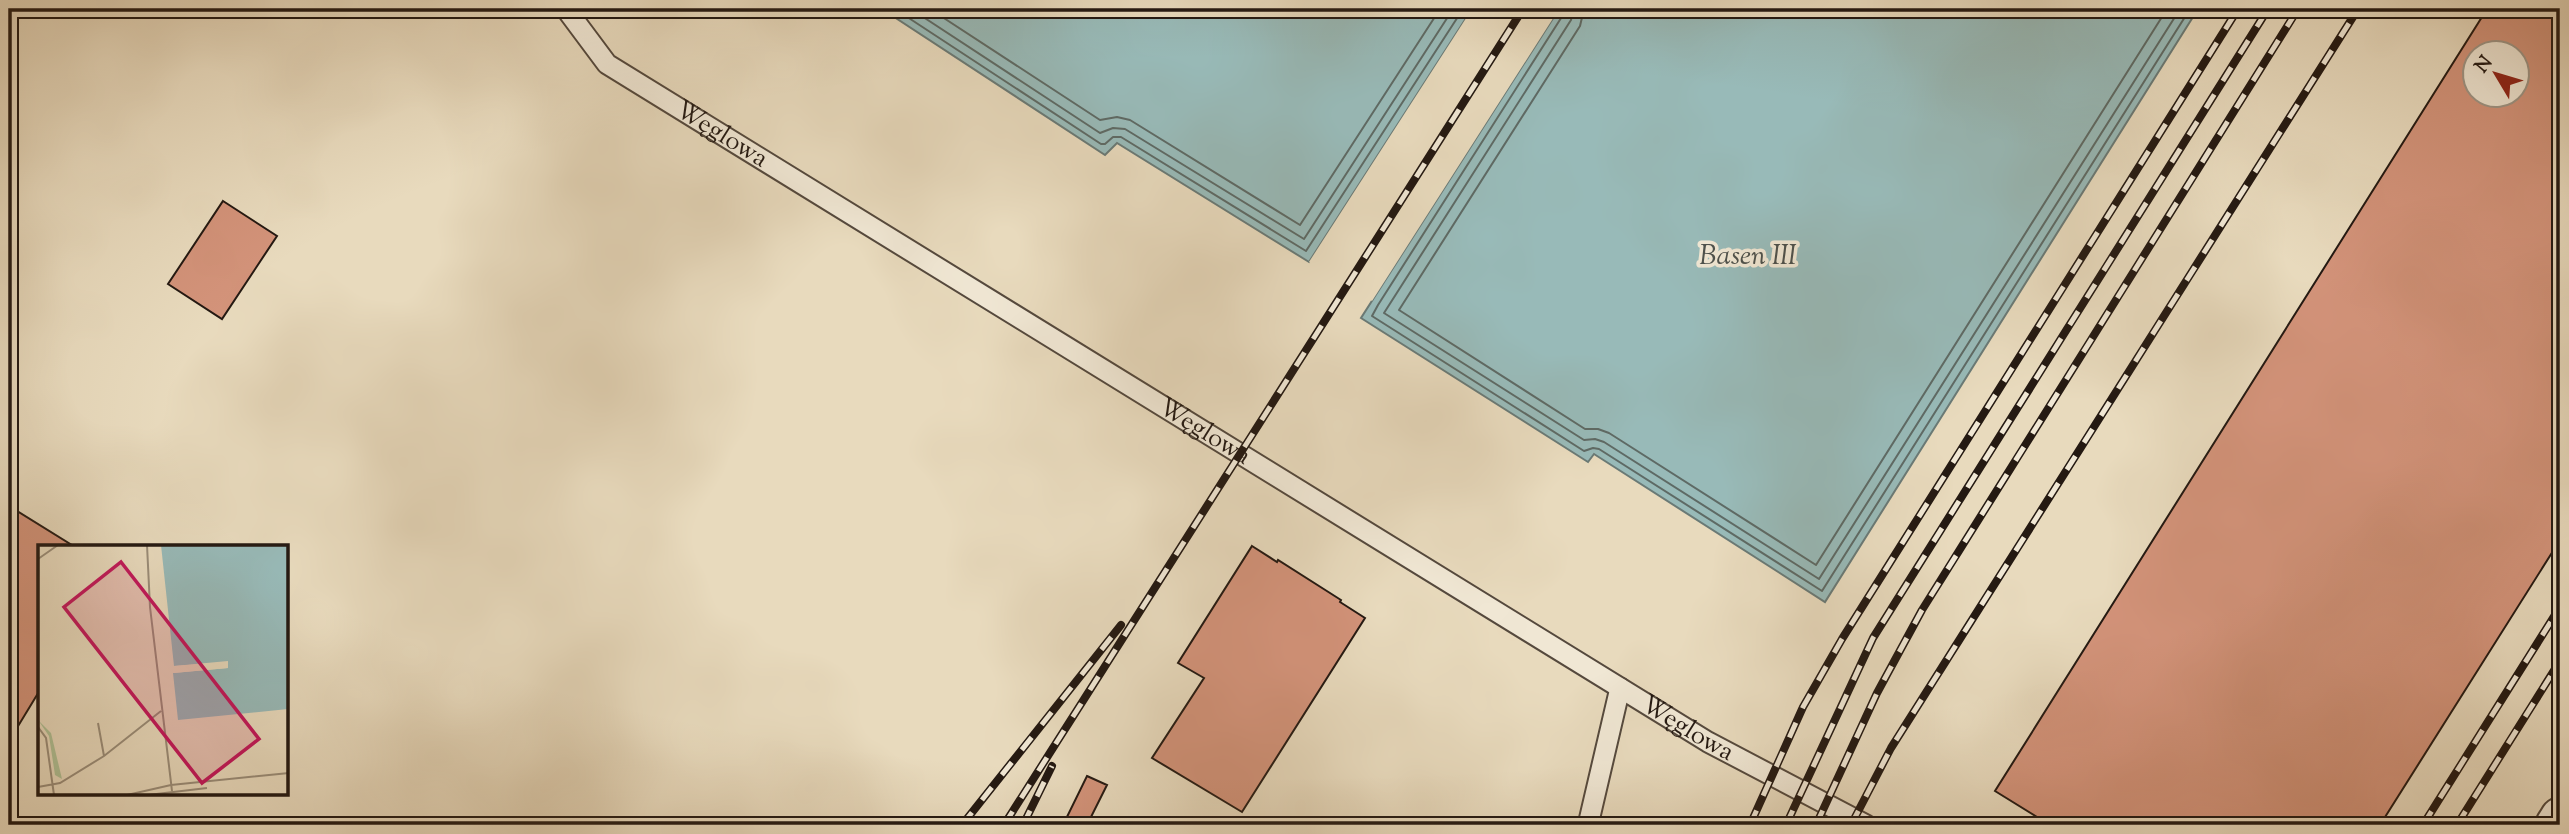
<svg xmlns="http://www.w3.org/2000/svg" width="2569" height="834" viewBox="0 0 2569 834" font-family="'Sorts Mill Goudy',serif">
  <rect width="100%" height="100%" fill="#e8dabd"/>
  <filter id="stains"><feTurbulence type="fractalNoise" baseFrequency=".00286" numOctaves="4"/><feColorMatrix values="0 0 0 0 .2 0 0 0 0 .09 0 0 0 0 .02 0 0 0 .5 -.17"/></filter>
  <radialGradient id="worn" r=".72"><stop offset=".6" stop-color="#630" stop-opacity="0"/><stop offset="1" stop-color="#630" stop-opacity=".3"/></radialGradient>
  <path fill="#98bab8" stroke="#6a7a76" stroke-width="2" d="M882 9H1472L1309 262 1117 143 1105 155Z
    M1559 9H2198L1825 602 1594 454 1588 462 1361 318Z"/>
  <path fill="#e8dabd" d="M1472 9H1475V11L1312 264 1309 262Z
    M1555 9H1559L1372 301 1369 299Z"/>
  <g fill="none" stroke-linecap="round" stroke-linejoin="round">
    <path stroke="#5e6a65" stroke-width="2" d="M895 9 1101 144H1105L1113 137H1121L1306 251 1463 9
      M911 9 1100 133 1113 128 1125 129 1304 239 1453 9
      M930 9 1100 120 1117 117 1130 120 1300 225 1440 9
      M1565 9 1563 15 1378 305 1372 316 1584 451 1593 448 1599 449 1822 591 2190 9
      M1573 9 1571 20 1384 313 1584 440 1595 439 1604 442 1819 579 2180 9
      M1584 9 1580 26 1399 310 1585 429H1598L1609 433 1816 565 2167 9"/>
  </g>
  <path fill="#d3937a" stroke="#241912" stroke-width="2" fill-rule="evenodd" d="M2487 9H2560V540L2380 825H2050L1995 791ZM2474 52H2516V94H2474Z
    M223 201 277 236 222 319 168 284Z
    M9 506 75 547H40V690L9 741Z
    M1252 546 1277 562 1278 560 1341 600 1340 602 1365 618 1242 812 1152 758 1204 678 1178 663Z
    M1087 776 1107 785 1087 825H1063Z"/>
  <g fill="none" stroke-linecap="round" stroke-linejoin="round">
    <defs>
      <g id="lane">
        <path id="s1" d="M566 9 607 64 1708 742 1866 825"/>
        <path d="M1588 825 1620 688"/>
      </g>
      <path id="street" d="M2555 825 2560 817"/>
    </defs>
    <use href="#lane" stroke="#55493d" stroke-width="23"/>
    <use href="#street" stroke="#55493d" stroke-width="42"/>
    <use href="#lane" stroke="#f0e7d4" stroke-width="19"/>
    <use href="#street" stroke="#f0e7d4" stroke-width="38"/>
    <defs>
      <path id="rail" d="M962 825 1121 625
        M1004 825 1523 9
        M1023 825 1052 766
        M1750 825 1803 707 1842 639 2238 9
        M1786 825 1873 638 2268 9
        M1816 825 1877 693 1922 610 2298 9
        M1851 825 1891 748 2358 9
        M2423 825 2560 607
        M2457 825 2560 661"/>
    </defs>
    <use href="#rail" stroke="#241912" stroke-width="8"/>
    <use href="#rail" stroke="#f0e7d4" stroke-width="5" stroke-dasharray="16" stroke-linecap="butt"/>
  </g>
  <g text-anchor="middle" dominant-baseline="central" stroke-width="7" stroke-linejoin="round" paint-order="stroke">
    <g font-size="26" fill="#241912" stroke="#f0e7d4">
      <text stroke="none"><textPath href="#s1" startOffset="203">Węglowa</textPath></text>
      <text stroke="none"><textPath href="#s1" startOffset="770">Węglowa</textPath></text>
      <text stroke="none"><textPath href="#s1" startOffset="1337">Węglowa</textPath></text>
    </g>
    <g font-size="28" font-style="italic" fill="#4d514c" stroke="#f0e7d4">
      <text x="1748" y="257">Basen III</text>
    </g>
  </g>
  <g transform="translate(38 545)">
    <rect width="250" height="250" fill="#e8dabd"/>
    <path d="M0 175 13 188 24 234 17 230 11 191Z" fill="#afc196"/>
    <path d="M123 0H250V164L140 175 135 128 190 123V117L136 121Z" fill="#98bab8"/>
    <path d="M190 116V123L136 128V121Z" fill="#e8dabd"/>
    <path fill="none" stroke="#9a8d79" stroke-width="2" d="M109 0 112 62 134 246M0 14 20 0M60 178 66 211M0 182 8 193 16 250M0 242 22 238 66 211 123 166M89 250 133 240 251 228M110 250 169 243"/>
    <path fill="#c2185b" fill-opacity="0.15" stroke="#c2185b" stroke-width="3.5" d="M83 17 221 194 164 238 26 62Z"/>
    <rect width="250" height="250" fill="none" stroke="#241912" stroke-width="3.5"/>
  </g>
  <rect width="2569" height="834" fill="none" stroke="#e8dabd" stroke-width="35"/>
  <rect x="10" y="10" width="2548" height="813" fill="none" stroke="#241912" stroke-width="3.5"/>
  <rect x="18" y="18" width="2534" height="799" fill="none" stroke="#241912" stroke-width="2"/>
  <g transform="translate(2496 74) rotate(308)"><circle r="33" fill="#f0e7d4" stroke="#9e9586" stroke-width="2"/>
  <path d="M0-5L12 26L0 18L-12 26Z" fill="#8f2418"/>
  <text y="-10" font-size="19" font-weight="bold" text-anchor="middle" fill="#241912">N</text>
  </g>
  <rect width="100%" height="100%" filter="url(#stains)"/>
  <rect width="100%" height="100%" fill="url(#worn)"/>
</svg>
